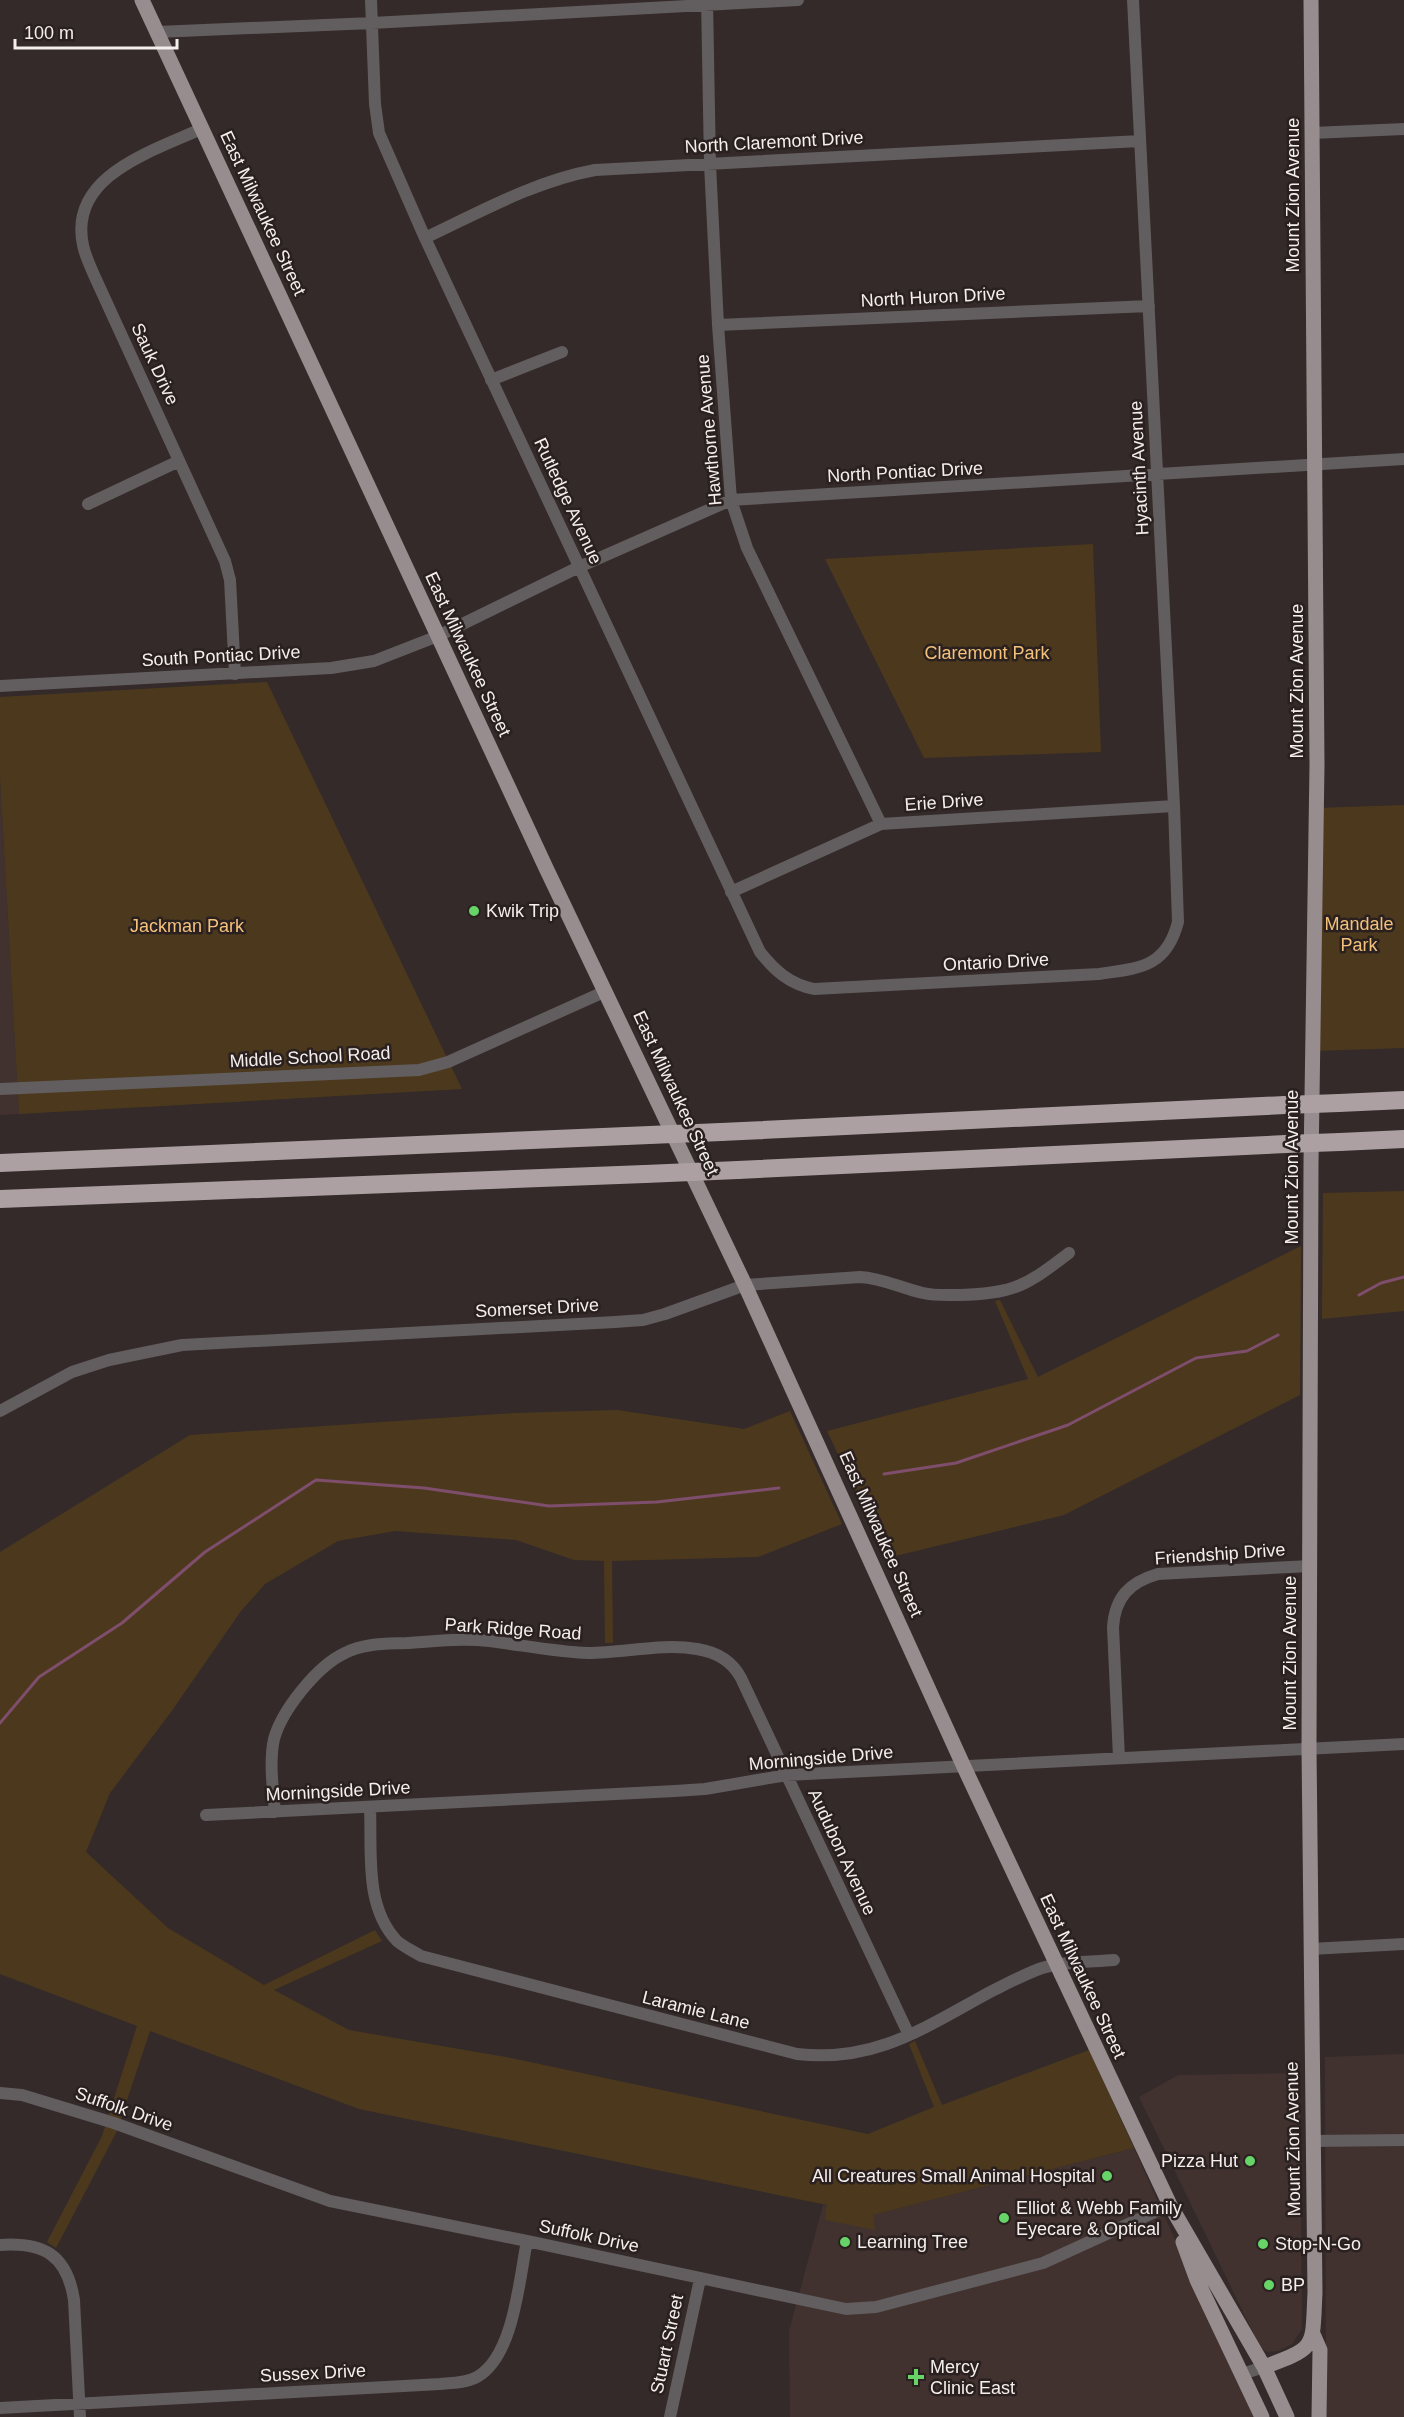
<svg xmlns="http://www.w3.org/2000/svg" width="1404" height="2417" viewBox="0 0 1404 2417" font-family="Arial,sans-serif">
  <rect width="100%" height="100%" fill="#332a29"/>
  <path fill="#41322f" d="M0 777 19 1114 0 1115Z
    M1404 2054V2417H1326L1325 2057Z
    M1300 2073 1302 2329 1292 2344 1279 2351 1267 2352 1260 2347 1139 2097 1178 2075Z
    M1134 2148 1254 2417H790L789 2331 823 2205 873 2215Z"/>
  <path fill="#4c391d" d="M1093 544 1101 752 924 758 825 559Z
    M267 682 462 1089 19 1114 0 777V697Z
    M1404 805V1048L1313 1051 1317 808Z
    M1404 1191V1311L1322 1319 1323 1193Z
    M1301 1246 1300 1395 1064 1515 887 1558 827 1431 1028 1379 995 1301 1000 1300 1038 1377Z
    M617 1410 744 1429 790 1411 842 1524 758 1557 612 1561 613 1643H605L604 1561 574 1560 516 1540 395 1531 338 1541 265 1584 241 1611 171 1712 110 1793 86 1852 168 1928 264 1985 375 1930 382 1941 274 1990 349 2030 511 2058 868 2134 934 2107 909 2044 915 2041 942 2105 1089 2050 1134 2148 873 2215 875 2230 825 2220 827 2205 359 2109 150 2031 116 2133 56 2248 47 2242 102 2136 137 2026 0 1974V1552L190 1435 514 1413Z"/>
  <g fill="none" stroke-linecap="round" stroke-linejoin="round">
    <path stroke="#7e4e6c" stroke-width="3" d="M1359 1295 1381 1283 1404 1277
      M884 1474 956 1463 1068 1425 1196 1358 1247 1351 1278 1335
      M0 1723 39 1677 122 1623 205 1552 316 1480 424 1488 549 1506 657 1502 779 1488"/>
    <path stroke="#625d5e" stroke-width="12" d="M371 0 375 104 379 133 425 238 760 952C776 972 790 984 814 989L1099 974C1139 968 1166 968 1178 922L1174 806 1133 0
      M707 0 710 164 718 325 731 500 747 548 881 824
      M157 32 372 23 798 0
      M203 128C154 151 68 175 83 245 85 256 90 265 94 275L225 561 230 580 235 674
      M1312 133 1404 129
      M425 238C480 212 535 181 595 170L1140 141
      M718 325 1149 306
      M491 380 562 352
      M88 504 179 461
      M0 686 331 668 374 661 438 636 579 567 731 500 1404 459
      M731 892 881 824 1174 806
      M0 1089 419 1070 448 1062 606 991
      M0 1411 72 1372 109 1360 182 1345 615 1322 643 1320 665 1314 745 1285 860 1277C882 1278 901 1288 923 1293 935 1296 947 1295 960 1295 1014 1294 1027 1285 1069 1253
      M1119 1758 1113 1627C1115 1597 1130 1582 1158 1574L1310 1566
      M370 1808C372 1852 364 1906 397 1941 404 1947 413 1951 421 1956L797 2054C876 2063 925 2027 992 1991 1008 1983 1025 1974 1042 1968 1065 1961 1091 1962 1114 1960
      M275 1812C273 1789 269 1762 274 1739 282 1710 317 1666 345 1653 364 1643 386 1644 407 1643 434 1641 462 1638 489 1641 522 1645 555 1652 588 1653 624 1653 662 1643 697 1649 716 1652 732 1661 741 1678L909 2035
      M206 1815 675 1791 705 1789 787 1775 1404 1744
      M1310 1949 1404 1944
      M0 2093 22 2095 114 2123 330 2201 527 2241 846 2309 876 2307 1043 2263 1170 2205
      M1312 2141 1404 2140
      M0 2245C44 2242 67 2255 74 2300L80 2417
      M1242 2374 1264 2367
      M0 2408 440 2384C452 2383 466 2383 477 2377 514 2356 519 2280 527 2241
      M670 2417 700 2279"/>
    <path stroke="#978d8f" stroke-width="15" d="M142 0 546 868 745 1285 964 1767 1170 2205 1264 2367 1287 2417
      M1183 2242 1197 2280 1262 2417
      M1313 2334 1320 2350 1319 2417
      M1264 2367C1318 2347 1312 2348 1315 2293L1309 1748 1311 1164 1317 765 1311 0"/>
    <path stroke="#aca0a2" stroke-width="18" d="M1339 1103 1404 1100
      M721 1132 1285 1105
      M1340 1142 1404 1139
      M0 1163 626 1136
      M738 1170 1286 1144
      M0 1199 645 1174"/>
    <path stroke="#aca0a2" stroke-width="18" d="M1285 1105 1339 1103
      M626 1136 721 1132
      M1286 1144 1340 1142
      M645 1174 738 1170"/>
  </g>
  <g fill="#66d467" stroke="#29201f" stroke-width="2">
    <circle cx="474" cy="911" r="6"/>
    <circle cx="1250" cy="2161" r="6"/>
    <circle cx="1107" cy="2176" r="6"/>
    <circle cx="1004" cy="2218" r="6"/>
    <circle cx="845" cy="2242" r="6"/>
    <circle cx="1263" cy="2244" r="6"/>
    <circle cx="1269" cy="2285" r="6"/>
    <path d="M913 2368h6v6h6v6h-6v6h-6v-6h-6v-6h6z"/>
  </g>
  <g text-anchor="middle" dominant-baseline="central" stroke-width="5" stroke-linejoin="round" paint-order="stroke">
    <g font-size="18" fill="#f4eeed" stroke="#29201f">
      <text transform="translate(774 142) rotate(-3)">North Claremont Drive</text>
      <text transform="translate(1293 195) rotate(-90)">Mount Zion Avenue</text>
      <text transform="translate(263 213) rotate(65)">East Milwaukee Street</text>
      <text transform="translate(933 297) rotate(-3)">North Huron Drive</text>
      <text transform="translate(155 364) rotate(65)">Sauk Drive</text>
      <text transform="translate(709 430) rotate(-95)">Hawthorne Avenue</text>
      <text transform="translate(1139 468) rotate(-93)">Hyacinth Avenue</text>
      <text transform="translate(905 472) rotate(-3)">North Pontiac Drive</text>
      <text transform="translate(568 501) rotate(65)">Rutledge Avenue</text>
      <text transform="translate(468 654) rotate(65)">East Milwaukee Street</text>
      <text transform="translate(221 656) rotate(-3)">South Pontiac Drive</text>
      <text transform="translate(1297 681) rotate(-90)">Mount Zion Avenue</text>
      <text transform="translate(944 802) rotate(-4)">Erie Drive</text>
      <text transform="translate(996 962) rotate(-3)">Ontario Drive</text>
      <text transform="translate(310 1057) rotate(-3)">Middle School Road</text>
      <text transform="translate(676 1093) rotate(65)">East Milwaukee Street</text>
      <text transform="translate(1292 1167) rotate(-90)">Mount Zion Avenue</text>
      <text transform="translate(537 1308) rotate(-3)">Somerset Drive</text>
      <text transform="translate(881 1534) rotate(66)">East Milwaukee Street</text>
      <text transform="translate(1220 1554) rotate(-4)">Friendship Drive</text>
      <text transform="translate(513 1629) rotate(4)">Park Ridge Road</text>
      <text transform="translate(1290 1653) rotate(-90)">Mount Zion Avenue</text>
      <text transform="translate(821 1758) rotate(-5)">Morningside Drive</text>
      <text transform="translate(338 1791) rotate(-3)">Morningside Drive</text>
      <text transform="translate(842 1852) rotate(65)">Audubon Avenue</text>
      <text transform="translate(1083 1976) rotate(65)">East Milwaukee Street</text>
      <text transform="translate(696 2010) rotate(14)">Laramie Lane</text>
      <text transform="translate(124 2109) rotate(19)">Suffolk Drive</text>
      <text transform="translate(1293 2139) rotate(-91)">Mount Zion Avenue</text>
      <text transform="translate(589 2236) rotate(12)">Suffolk Drive</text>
      <text transform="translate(667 2344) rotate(-78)">Stuart Street</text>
      <text transform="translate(313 2373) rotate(-3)">Sussex Drive</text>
    </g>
    <g font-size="18" fill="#f4c17a" stroke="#29201f">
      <text x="987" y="653">Claremont Park</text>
      <text x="1359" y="924">Mandale<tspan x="1359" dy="21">Park</tspan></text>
      <text x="187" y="926">Jackman Park</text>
    </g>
    <g font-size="18" fill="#f4eeed" stroke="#29201f" text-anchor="start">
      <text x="486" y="911">Kwik Trip</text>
      <text x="1238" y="2161" text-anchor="end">Pizza Hut</text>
      <text x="1095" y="2176" text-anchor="end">All Creatures Small Animal Hospital</text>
      <text x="1016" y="2208">Elliot &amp; Webb Family<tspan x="1016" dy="21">Eyecare &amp; Optical</tspan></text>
      <text x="857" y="2242">Learning Tree</text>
      <text x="1275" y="2244">Stop-N-Go</text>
      <text x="1281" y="2285">BP</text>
      <text x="930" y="2367">Mercy<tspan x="930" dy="21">Clinic East</tspan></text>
    </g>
  </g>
  <path d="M15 39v9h162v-9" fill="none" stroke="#f4eeed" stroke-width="3"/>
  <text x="24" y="39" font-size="18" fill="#f4eeed" stroke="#29201f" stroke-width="4.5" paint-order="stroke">100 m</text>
</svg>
